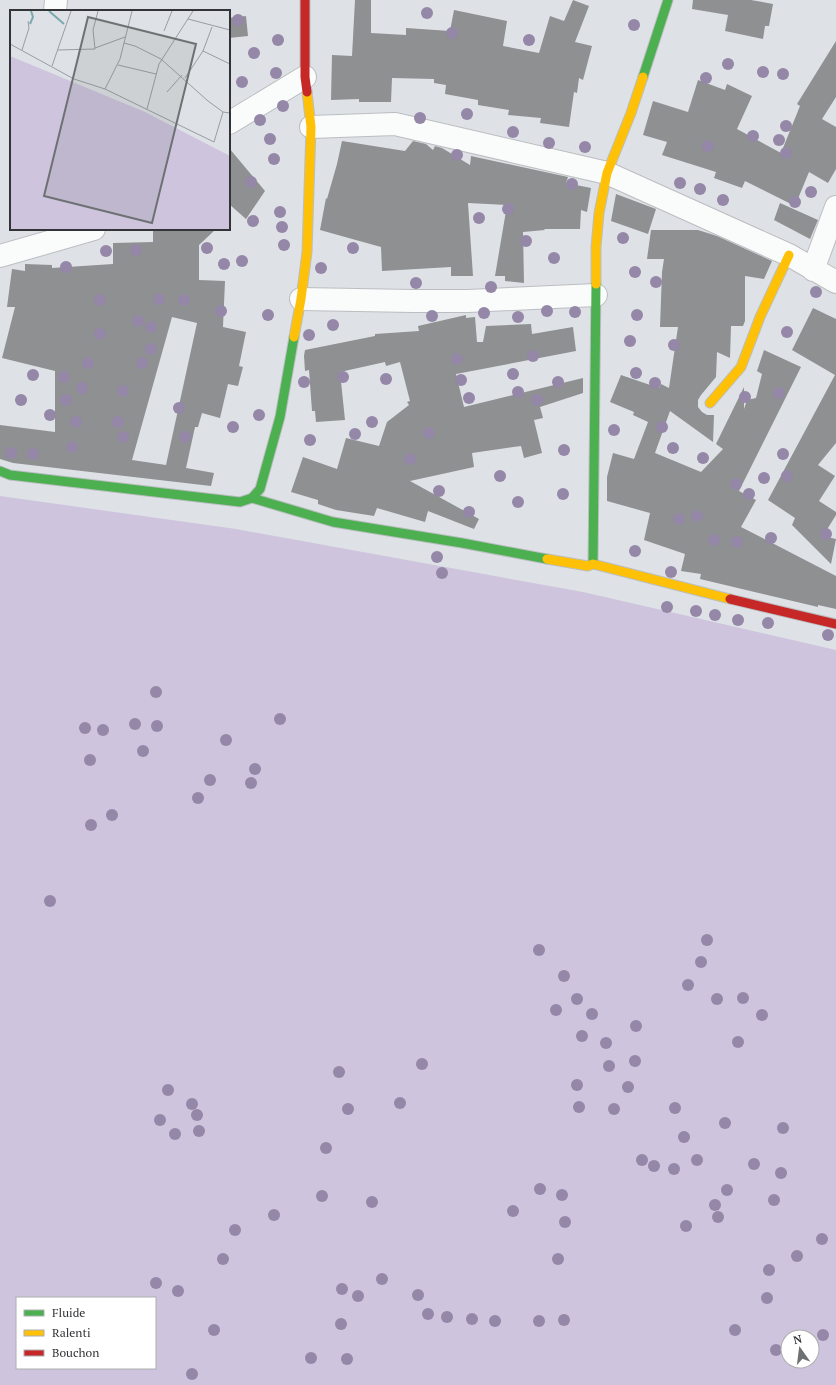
<svg xmlns="http://www.w3.org/2000/svg" width="836" height="1385" viewBox="0 0 836 1385" font-family="'PT Serif',serif">
  <rect width="100%" height="100%" fill="#dee2e6"/>
  <path fill="#cec4dd" fill-rule="evenodd" d="M0 496 236 529 583 592 836 650V1385H0ZM17 1298H155V1368H17ZM788 1337H812V1361H788Z"/>
  <path fill="#8e9092" fill-rule="evenodd" d="M355 0H371V33L406 35V28L450 31 454 10 507 21 503 46 539 53 550 16 564 21 573 0 589 6 575 42 592 46 583 80 579 78 577 93 574 92 569 127 540 123 541 118 508 115 509 110 478 105V100L445 94 446 85 434 83V79L392 78 391 102H359V99L331 100 332 55 352 56Z
    M693 0H751L773 4 769 26H765L763 39 725 31 728 15 692 9Z
    M246 16 248 36 229 38V18Z
    M836 41V97L822 119 836 127V169L828 183 809 172 795 206 745 181 742 188 714 178 716 172 662 155 667 142 643 135 653 101 688 112 698 80 725 90 727 84 752 96 737 129 781 153 800 106 797 104Z
    M342 141 405 151 413 141 426 144 433 150 435 146 442 148 470 165 471 156 568 177 566 183 591 188 587 212 581 210 580 229H544L545 230 523 232 524 283 505 281V276H495L507 205 468 203 473 276H451V267L382 271 381 247 320 230 326 198 327 199 337 164Z
    M229 148 265 191 246 219 229 204Z
    M616 194 656 209 648 234 611 221Z
    M780 203 818 220 810 239 774 220Z
    M153 229H216L199 245V280L225 281 223 327 246 332 239 366 243 367 238 386 228 384 220 418 202 413 198 427H195L186 468 214 473 211 486 13 463 0 459V425L55 432V371L2 358 15 307H7L12 269 25 271V264L52 265V268L113 264V243L153 242ZM172 317 197 323 166 465 132 460Z
    M651 230H698L717 236 772 261 764 279 745 276V321L743 326H731L730 358 717 352 716 377 701 395 698 400V407L702 412 707 415H714L713 442 670 411 655 453 701 472 723 449 716 444 744 387V409L747 400 756 398 762 374 757 371 764 350 801 367 739 491 756 500 741 527 836 576V609L818 605V607L700 579 701 574 681 571 685 554 644 540 650 513 607 501V477L613 453 634 459 648 422 633 415 634 412 610 402 621 375 659 388 661 384 669 388 678 327H660L662 272 664 259H647Z
    M813 308 836 319V443L818 465 835 476 819 501 836 512V515L823 536 836 539 831 564 792 525 795 518 768 500 835 375 792 350Z
    M466 315V318L475 317 477 342H483L486 326 531 324 532 334 573 327 576 351 456 374 464 407 583 378V393L540 407 543 418 534 420 542 453 524 458 521 446 472 453 474 467 410 481 479 519 474 529 428 511 425 522 377 508 374 516 336 510 318 504V500L291 492 303 457 337 469 346 438 379 446 387 422 409 405 407 402 410 401 400 362 386 366 385 362 340 372 345 420 316 422 315 411H312L309 370 305 371 304 356 305 350 375 336V334L419 331 418 326Z"/>
  <g fill="none" stroke-linecap="round" stroke-linejoin="round">
    <defs>
      <path id="street" d="M55 11 56 0
        M229 123 305 77
        M311 127 395 124 607 173 789 255 836 282
        M0 256 94 229
        M813 270 836 207
        M301 299 413 301H468L596 295"/>
      <path id="fast" d="M643 77 668 0
        M0 471 10 475 240 502 252 498 260 489 280 417 294 337
        M252 498 333 522 462 543 547 559
        M593 564 596 284"/>
      <path id="slow" d="M596 284V247L599 213 607 173 631 113 643 77
        M294 337 301 299 307 252 311 127 307 92
        M710 403 741 367 760 317 789 255
        M547 559 588 566 593 564 730 599"/>
      <path id="jam" d="M305 0V77L307 92
        M730 599 836 624"/>
    </defs>
    <use href="#street" stroke="#bbbec1" stroke-width="24"/>
    <use href="#fast" stroke="#bbbec1" stroke-width="11"/>
    <use href="#slow" stroke="#bbbec1" stroke-width="11"/>
    <use href="#jam" stroke="#bbbec1" stroke-width="11"/>
    <use href="#street" stroke="#fafbfb" stroke-width="22"/>
    <use href="#fast" stroke="#4caf50" stroke-width="9"/>
    <use href="#slow" stroke="#ffc107" stroke-width="9"/>
    <use href="#jam" stroke="#c62828" stroke-width="9"/>
  </g>
  <g fill="#9587a7">
    <circle cx="427" cy="13" r="6"/>
    <circle cx="238" cy="20" r="6"/>
    <circle cx="634" cy="25" r="6"/>
    <circle cx="452" cy="33" r="6"/>
    <circle cx="278" cy="40" r="6"/>
    <circle cx="529" cy="40" r="6"/>
    <circle cx="254" cy="53" r="6"/>
    <circle cx="728" cy="64" r="6"/>
    <circle cx="763" cy="72" r="6"/>
    <circle cx="276" cy="73" r="6"/>
    <circle cx="783" cy="74" r="6"/>
    <circle cx="706" cy="78" r="6"/>
    <circle cx="242" cy="82" r="6"/>
    <circle cx="283" cy="106" r="6"/>
    <circle cx="467" cy="114" r="6"/>
    <circle cx="420" cy="118" r="6"/>
    <circle cx="260" cy="120" r="6"/>
    <circle cx="786" cy="126" r="6"/>
    <circle cx="513" cy="132" r="6"/>
    <circle cx="753" cy="136" r="6"/>
    <circle cx="270" cy="139" r="6"/>
    <circle cx="779" cy="140" r="6"/>
    <circle cx="549" cy="143" r="6"/>
    <circle cx="708" cy="146" r="6"/>
    <circle cx="585" cy="147" r="6"/>
    <circle cx="786" cy="153" r="6"/>
    <circle cx="457" cy="155" r="6"/>
    <circle cx="274" cy="159" r="6"/>
    <circle cx="251" cy="182" r="6"/>
    <circle cx="680" cy="183" r="6"/>
    <circle cx="572" cy="184" r="6"/>
    <circle cx="700" cy="189" r="6"/>
    <circle cx="811" cy="192" r="6"/>
    <circle cx="723" cy="200" r="6"/>
    <circle cx="795" cy="202" r="6"/>
    <circle cx="508" cy="209" r="6"/>
    <circle cx="280" cy="212" r="6"/>
    <circle cx="479" cy="218" r="6"/>
    <circle cx="253" cy="221" r="6"/>
    <circle cx="282" cy="227" r="6"/>
    <circle cx="623" cy="238" r="6"/>
    <circle cx="526" cy="241" r="6"/>
    <circle cx="284" cy="245" r="6"/>
    <circle cx="207" cy="248" r="6"/>
    <circle cx="353" cy="248" r="6"/>
    <circle cx="136" cy="250" r="6"/>
    <circle cx="106" cy="251" r="6"/>
    <circle cx="554" cy="258" r="6"/>
    <circle cx="242" cy="261" r="6"/>
    <circle cx="224" cy="264" r="6"/>
    <circle cx="66" cy="267" r="6"/>
    <circle cx="321" cy="268" r="6"/>
    <circle cx="635" cy="272" r="6"/>
    <circle cx="656" cy="282" r="6"/>
    <circle cx="416" cy="283" r="6"/>
    <circle cx="491" cy="287" r="6"/>
    <circle cx="816" cy="292" r="6"/>
    <circle cx="159" cy="299" r="6"/>
    <circle cx="100" cy="300" r="6"/>
    <circle cx="184" cy="300" r="6"/>
    <circle cx="221" cy="311" r="6"/>
    <circle cx="547" cy="311" r="6"/>
    <circle cx="575" cy="312" r="6"/>
    <circle cx="484" cy="313" r="6"/>
    <circle cx="268" cy="315" r="6"/>
    <circle cx="637" cy="315" r="6"/>
    <circle cx="432" cy="316" r="6"/>
    <circle cx="518" cy="317" r="6"/>
    <circle cx="138" cy="321" r="6"/>
    <circle cx="333" cy="325" r="6"/>
    <circle cx="151" cy="327" r="6"/>
    <circle cx="787" cy="332" r="6"/>
    <circle cx="100" cy="334" r="6"/>
    <circle cx="309" cy="335" r="6"/>
    <circle cx="630" cy="341" r="6"/>
    <circle cx="674" cy="345" r="6"/>
    <circle cx="151" cy="349" r="6"/>
    <circle cx="533" cy="356" r="6"/>
    <circle cx="457" cy="359" r="6"/>
    <circle cx="88" cy="363" r="6"/>
    <circle cx="142" cy="363" r="6"/>
    <circle cx="636" cy="373" r="6"/>
    <circle cx="513" cy="374" r="6"/>
    <circle cx="33" cy="375" r="6"/>
    <circle cx="64" cy="377" r="6"/>
    <circle cx="343" cy="377" r="6"/>
    <circle cx="386" cy="379" r="6"/>
    <circle cx="461" cy="380" r="6"/>
    <circle cx="304" cy="382" r="6"/>
    <circle cx="558" cy="382" r="6"/>
    <circle cx="655" cy="383" r="6"/>
    <circle cx="82" cy="388" r="6"/>
    <circle cx="123" cy="391" r="6"/>
    <circle cx="518" cy="392" r="6"/>
    <circle cx="779" cy="393" r="6"/>
    <circle cx="745" cy="397" r="6"/>
    <circle cx="469" cy="398" r="6"/>
    <circle cx="21" cy="400" r="6"/>
    <circle cx="66" cy="400" r="6"/>
    <circle cx="537" cy="400" r="6"/>
    <circle cx="179" cy="408" r="6"/>
    <circle cx="50" cy="415" r="6"/>
    <circle cx="259" cy="415" r="6"/>
    <circle cx="76" cy="422" r="6"/>
    <circle cx="118" cy="422" r="6"/>
    <circle cx="372" cy="422" r="6"/>
    <circle cx="233" cy="427" r="6"/>
    <circle cx="662" cy="427" r="6"/>
    <circle cx="614" cy="430" r="6"/>
    <circle cx="429" cy="433" r="6"/>
    <circle cx="355" cy="434" r="6"/>
    <circle cx="123" cy="437" r="6"/>
    <circle cx="185" cy="437" r="6"/>
    <circle cx="310" cy="440" r="6"/>
    <circle cx="72" cy="447" r="6"/>
    <circle cx="673" cy="448" r="6"/>
    <circle cx="564" cy="450" r="6"/>
    <circle cx="11" cy="453" r="6"/>
    <circle cx="33" cy="454" r="6"/>
    <circle cx="783" cy="454" r="6"/>
    <circle cx="703" cy="458" r="6"/>
    <circle cx="410" cy="459" r="6"/>
    <circle cx="500" cy="476" r="6"/>
    <circle cx="787" cy="476" r="6"/>
    <circle cx="764" cy="478" r="6"/>
    <circle cx="736" cy="484" r="6"/>
    <circle cx="439" cy="491" r="6"/>
    <circle cx="563" cy="494" r="6"/>
    <circle cx="749" cy="494" r="6"/>
    <circle cx="518" cy="502" r="6"/>
    <circle cx="469" cy="512" r="6"/>
    <circle cx="697" cy="516" r="6"/>
    <circle cx="679" cy="519" r="6"/>
    <circle cx="826" cy="534" r="6"/>
    <circle cx="771" cy="538" r="6"/>
    <circle cx="714" cy="540" r="6"/>
    <circle cx="737" cy="542" r="6"/>
    <circle cx="635" cy="551" r="6"/>
    <circle cx="437" cy="557" r="6"/>
    <circle cx="671" cy="572" r="6"/>
    <circle cx="442" cy="573" r="6"/>
    <circle cx="667" cy="607" r="6"/>
    <circle cx="696" cy="611" r="6"/>
    <circle cx="715" cy="615" r="6"/>
    <circle cx="738" cy="620" r="6"/>
    <circle cx="768" cy="623" r="6"/>
    <circle cx="828" cy="635" r="6"/>
    <circle cx="156" cy="692" r="6"/>
    <circle cx="280" cy="719" r="6"/>
    <circle cx="135" cy="724" r="6"/>
    <circle cx="157" cy="726" r="6"/>
    <circle cx="85" cy="728" r="6"/>
    <circle cx="103" cy="730" r="6"/>
    <circle cx="226" cy="740" r="6"/>
    <circle cx="143" cy="751" r="6"/>
    <circle cx="90" cy="760" r="6"/>
    <circle cx="255" cy="769" r="6"/>
    <circle cx="210" cy="780" r="6"/>
    <circle cx="251" cy="783" r="6"/>
    <circle cx="198" cy="798" r="6"/>
    <circle cx="112" cy="815" r="6"/>
    <circle cx="91" cy="825" r="6"/>
    <circle cx="50" cy="901" r="6"/>
    <circle cx="707" cy="940" r="6"/>
    <circle cx="539" cy="950" r="6"/>
    <circle cx="701" cy="962" r="6"/>
    <circle cx="564" cy="976" r="6"/>
    <circle cx="688" cy="985" r="6"/>
    <circle cx="743" cy="998" r="6"/>
    <circle cx="577" cy="999" r="6"/>
    <circle cx="717" cy="999" r="6"/>
    <circle cx="556" cy="1010" r="6"/>
    <circle cx="592" cy="1014" r="6"/>
    <circle cx="762" cy="1015" r="6"/>
    <circle cx="636" cy="1026" r="6"/>
    <circle cx="582" cy="1036" r="6"/>
    <circle cx="738" cy="1042" r="6"/>
    <circle cx="606" cy="1043" r="6"/>
    <circle cx="635" cy="1061" r="6"/>
    <circle cx="422" cy="1064" r="6"/>
    <circle cx="609" cy="1066" r="6"/>
    <circle cx="339" cy="1072" r="6"/>
    <circle cx="577" cy="1085" r="6"/>
    <circle cx="628" cy="1087" r="6"/>
    <circle cx="168" cy="1090" r="6"/>
    <circle cx="400" cy="1103" r="6"/>
    <circle cx="192" cy="1104" r="6"/>
    <circle cx="579" cy="1107" r="6"/>
    <circle cx="675" cy="1108" r="6"/>
    <circle cx="348" cy="1109" r="6"/>
    <circle cx="614" cy="1109" r="6"/>
    <circle cx="197" cy="1115" r="6"/>
    <circle cx="160" cy="1120" r="6"/>
    <circle cx="725" cy="1123" r="6"/>
    <circle cx="783" cy="1128" r="6"/>
    <circle cx="199" cy="1131" r="6"/>
    <circle cx="175" cy="1134" r="6"/>
    <circle cx="684" cy="1137" r="6"/>
    <circle cx="326" cy="1148" r="6"/>
    <circle cx="642" cy="1160" r="6"/>
    <circle cx="697" cy="1160" r="6"/>
    <circle cx="754" cy="1164" r="6"/>
    <circle cx="654" cy="1166" r="6"/>
    <circle cx="674" cy="1169" r="6"/>
    <circle cx="781" cy="1173" r="6"/>
    <circle cx="540" cy="1189" r="6"/>
    <circle cx="727" cy="1190" r="6"/>
    <circle cx="562" cy="1195" r="6"/>
    <circle cx="322" cy="1196" r="6"/>
    <circle cx="774" cy="1200" r="6"/>
    <circle cx="372" cy="1202" r="6"/>
    <circle cx="715" cy="1205" r="6"/>
    <circle cx="513" cy="1211" r="6"/>
    <circle cx="274" cy="1215" r="6"/>
    <circle cx="718" cy="1217" r="6"/>
    <circle cx="565" cy="1222" r="6"/>
    <circle cx="686" cy="1226" r="6"/>
    <circle cx="235" cy="1230" r="6"/>
    <circle cx="822" cy="1239" r="6"/>
    <circle cx="797" cy="1256" r="6"/>
    <circle cx="223" cy="1259" r="6"/>
    <circle cx="558" cy="1259" r="6"/>
    <circle cx="769" cy="1270" r="6"/>
    <circle cx="382" cy="1279" r="6"/>
    <circle cx="156" cy="1283" r="6"/>
    <circle cx="342" cy="1289" r="6"/>
    <circle cx="178" cy="1291" r="6"/>
    <circle cx="418" cy="1295" r="6"/>
    <circle cx="358" cy="1296" r="6"/>
    <circle cx="767" cy="1298" r="6"/>
    <circle cx="428" cy="1314" r="6"/>
    <circle cx="447" cy="1317" r="6"/>
    <circle cx="472" cy="1319" r="6"/>
    <circle cx="564" cy="1320" r="6"/>
    <circle cx="495" cy="1321" r="6"/>
    <circle cx="539" cy="1321" r="6"/>
    <circle cx="341" cy="1324" r="6"/>
    <circle cx="214" cy="1330" r="6"/>
    <circle cx="735" cy="1330" r="6"/>
    <circle cx="823" cy="1335" r="6"/>
    <circle cx="776" cy="1350" r="6"/>
    <circle cx="311" cy="1358" r="6"/>
    <circle cx="347" cy="1359" r="6"/>
    <circle cx="192" cy="1374" r="6"/>
  </g>
  <g transform="translate(10 10)">
    <rect width="220" height="220" fill="#dee2e6"/>
    <path d="M0 46 135 102 220 146V219H0Z" fill="#cec4dd"/>
    <path fill="none" stroke="#7ba9af" stroke-width="2" d="M39 1 54 14M20 14 23 7 21 1"/>
    <path fill="none" stroke="#999ca0" stroke-width="1" d="M178 9 220 20M202 17 193 41 220 54M154 21 162 1M114 33 125 36 151 49 198 91 213 102 220 103M0 34 64 69 95 79 110 49 122 1M85 38 115 27M12 40 19 18 18 11M48 40 85 39 83 20 88 1M108 55 146 64M42 56 61 1M175 68 193 41M95 79 204 132 213 102M157 82 172 65M137 99 149 54 183 1"/>
    <path fill="#6e7174" fill-opacity="0.15" stroke="#6e7174" stroke-width="2" d="M78 7 186 34 142 213 34 186Z"/>
    <rect width="220" height="220" fill="none" stroke="#323437" stroke-width="2"/>
  </g>
  <rect x="16" y="1297" width="140" height="72" fill="#ffffff" stroke="#adaeaf"/>
  <rect x="24" y="1310" width="20" height="6" fill="#4caf50" stroke="#adaeaf"/>
  <text x="52" y="1317" font-size="12" fill="#323437">Fluide</text>
  <rect x="24" y="1330" width="20" height="6" fill="#ffc107" stroke="#adaeaf"/>
  <text x="52" y="1337" font-size="12" fill="#323437">Ralenti</text>
  <rect x="24" y="1350" width="20" height="6" fill="#c62828" stroke="#adaeaf"/>
  <text x="52" y="1357" font-size="12" fill="#323437">Bouchon</text>
  <g transform="translate(800 1349) rotate(346)"><circle r="19" fill="#ffffff" stroke="#adaeaf"/>
  <path d="M0-3L7 15L0 10L-7 15Z" fill="#6e7174"/>
  <text y="-6" font-size="11" font-weight="bold" text-anchor="middle" fill="#323437">N</text>
  </g>
</svg>
